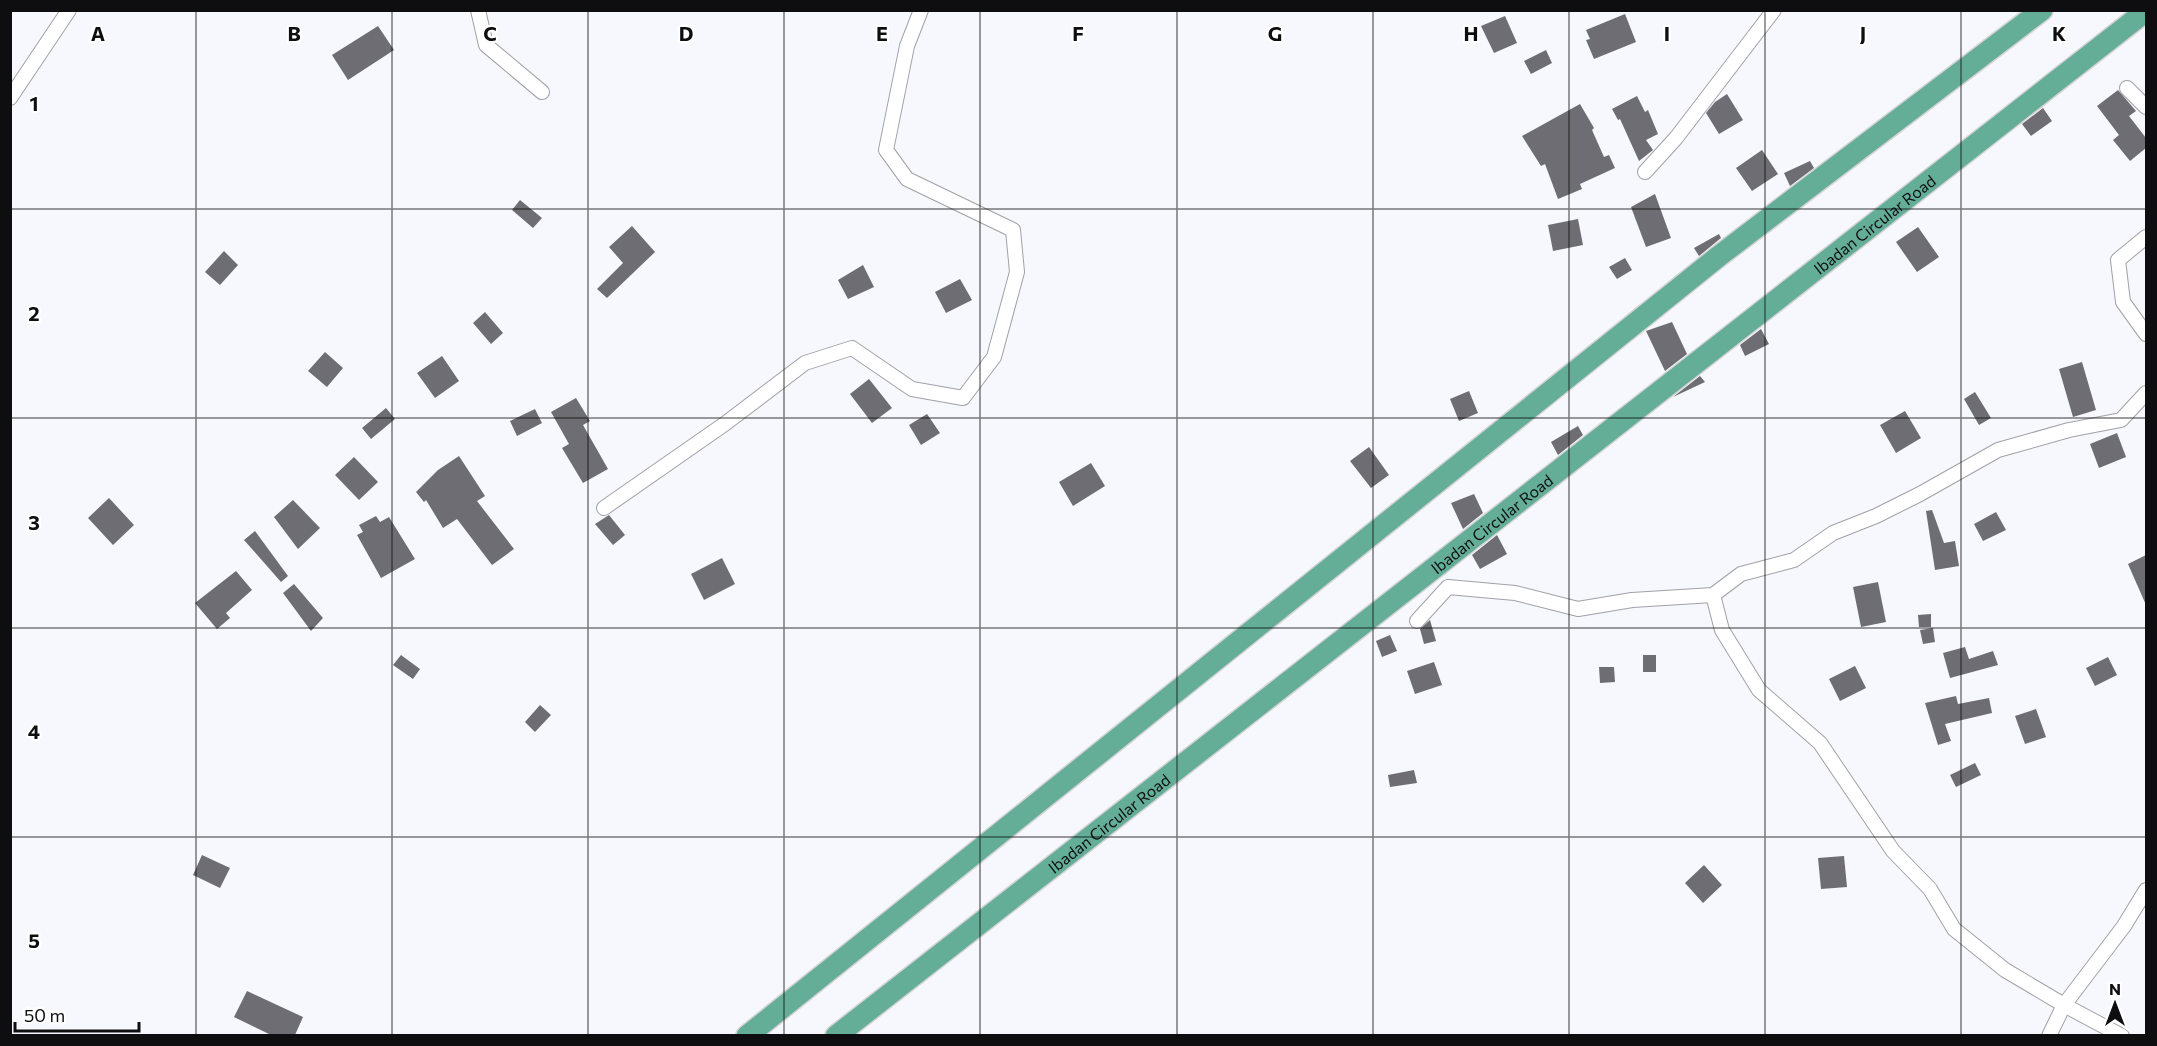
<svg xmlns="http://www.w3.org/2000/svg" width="2157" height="1046" viewBox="0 0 2157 1046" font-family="Commissioner,sans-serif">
  <rect width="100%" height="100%" fill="#f7f7fe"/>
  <path fill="#6d6d73" d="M1625 14 1636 42 1594 59 1586 40 1590 39 1586 30Z
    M1505 16 1517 43 1494 53 1481 26Z
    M378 26 394 50 348 80 332 55Z
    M1546 50 1552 63 1531 74 1524 61Z
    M2118 90 2136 111 2129 116 2146 138V148L2130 161 2113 140 2119 135 2097 106Z
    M1727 94 1743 120 1719 134 1706 113 1715 102Z
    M1637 96 1645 112 1648 110 1658 134 1646 140 1653 150 1639 161 1620 119 1618 120 1612 109Z
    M1580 104 1594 128 1592 130 1604 157 1609 155 1615 168 1580 184 1582 189 1558 199 1545 164 1541 166 1522 136Z
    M2043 108 2052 121 2031 136 2022 124Z
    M1762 150 1778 174 1752 191 1736 168Z
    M1810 161 1814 168 1790 186 1784 173Z
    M1655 194 1671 238 1646 247 1631 207Z
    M520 200 542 218 533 228 512 210Z
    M1578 219 1583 245 1553 251 1548 225Z
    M632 226 655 252 607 298 597 289 623 263 609 247Z
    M1918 227 1939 257 1917 272 1896 242Z
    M1719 234 1721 238 1699 256 1694 248Z
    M224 251 238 265 220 285 205 272Z
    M1625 258 1632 270 1617 279 1609 267Z
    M863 265 874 287 848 299 838 280Z
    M960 279 972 300 946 313 935 292Z
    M485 312 503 333 491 344 473 323Z
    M1672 322 1687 354 1665 371 1646 331Z
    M1761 329 1769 344 1745 356 1740 345Z
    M325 352 343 368 327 387 308 371Z
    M442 356 459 381 435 398 417 373Z
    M2082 362 2096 410 2073 417 2059 369Z
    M1700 376 1705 382 1673 397Z
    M869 379 892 408 872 423 850 394Z
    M1469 391 1478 413 1459 421 1450 399Z
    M1975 392 1991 418 1979 425 1964 399Z
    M576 398 590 421 583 425 608 469 583 483 562 448 569 444 551 412Z
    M386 408 395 419 371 439 362 428Z
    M535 409 542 423 517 436 510 421Z
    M1905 411 1921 438 1896 453 1880 425Z
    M927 414 940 433 921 445 909 425Z
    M1578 426 1583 435 1558 455 1551 442Z
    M2117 433 2126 457 2099 468 2090 444Z
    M1369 447 1389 475 1371 488 1350 461Z
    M459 456 485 496 477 501 514 549 492 565 457 519 443 528 426 500 424 502 416 492 438 470Z
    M354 457 378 482 359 500 335 475Z
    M1091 463 1105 486 1073 506 1059 482Z
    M1474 494 1483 513 1463 529 1451 503Z
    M109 498 134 525 113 545 88 518Z
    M293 500 320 528 298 549 274 517Z
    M1932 510 1944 543 1955 541 1959 566 1935 570 1926 511Z
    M1996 512 2006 530 1983 541 1974 524Z
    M609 515 625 535 613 545 595 524Z
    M376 516 380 522 389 517 415 559 381 578 357 535 363 532 359 525Z
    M255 531 288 576 281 582 244 540Z
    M1497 535 1507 554 1480 569 1472 555Z
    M2146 555V605L2128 564Z
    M722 558 735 584 704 600 691 574Z
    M236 571 252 590 226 613 230 618 217 629 195 603Z
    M1878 582 1886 622 1861 627 1853 587Z
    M294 584 323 618 311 631 283 593Z
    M1931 614V627H1919L1918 615Z
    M1430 620 1436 641 1424 644 1420 629Z
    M1933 628 1935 642 1923 644 1920 630Z
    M1390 635 1397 651 1382 657 1376 641Z
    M1965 647 1969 659 1993 651 1998 665 1950 678 1943 653Z
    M401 655 420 669 413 679 393 665Z
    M1643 655H1656V672H1643Z
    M2108 657 2117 675 2095 686 2086 668Z
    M1434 662 1442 685 1415 694 1407 671Z
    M1855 666 1866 688 1840 701 1829 679Z
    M1599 667H1614L1615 682 1600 683Z
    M1956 696 1958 704 1989 698 1992 713 1945 724 1951 741 1938 745 1925 703Z
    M540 705 551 715 535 732 525 722Z
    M2036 709 2046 737 2025 744 2015 716Z
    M1975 763 1981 775 1956 787 1950 775Z
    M1414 770 1417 783 1390 787 1388 775Z
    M202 855 230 868 220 888 193 875Z
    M1844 856 1847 887 1821 889 1818 858Z
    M1704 865 1722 885 1703 903 1685 883Z
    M247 991 303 1017 295 1035H271L234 1017Z"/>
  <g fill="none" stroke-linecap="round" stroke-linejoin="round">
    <defs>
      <path id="minor" d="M478 10 486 45 542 92
        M2127 88 2146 107
        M10 98 69 10
        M1645 172 1676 138 1774 10
        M2146 237 2118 260 2123 302 2146 334
        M604 508 726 423 805 363 852 348 912 389 963 398 994 357 1017 272 1013 230 907 179 886 150 907 46 921 10
        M1417 621 1448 587 1515 593 1578 609 1632 600 1713 595
        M2049 1036 2064 1005 2005 970 1954 929 1930 889 1893 851 1820 743 1759 690 1722 630 1713 595 1741 574 1794 560 1833 533 1876 516 1920 494 1998 450 2069 430 2121 420 2146 393
        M2122 1036 2064 1005 2124 926 2146 890"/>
      <g id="trunk">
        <path d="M747 1036 1719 256 2042 10"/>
        <path id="s1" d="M836 1036 2146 11"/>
      </g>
    </defs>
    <use href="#minor" stroke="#a0a0a7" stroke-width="16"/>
    <use href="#trunk" stroke="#d4d4d4" stroke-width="24"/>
    <use href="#minor" stroke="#fff" stroke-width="14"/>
    <use href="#trunk" stroke="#64ae98" stroke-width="21"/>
  </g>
  <path fill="none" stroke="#0e0e10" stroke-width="1.5" stroke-opacity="0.55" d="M196 10V1036M392 10V1036M588 10V1036M784 10V1036M980 10V1036M1177 10V1036M1373 10V1036M1569 10V1036M1765 10V1036M1961 10V1036M10 209H2146M10 418H2146M10 628H2146M10 837H2146"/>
  <g text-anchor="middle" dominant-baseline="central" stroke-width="4.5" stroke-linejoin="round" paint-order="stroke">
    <g font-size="16" fill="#0e0e10" stroke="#fff">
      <text stroke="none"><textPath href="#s1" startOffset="1318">Ibadan Circular Road</textPath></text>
      <text stroke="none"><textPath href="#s1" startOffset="832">Ibadan Circular Road</textPath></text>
      <text stroke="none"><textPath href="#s1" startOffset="346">Ibadan Circular Road</textPath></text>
    </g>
  </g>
  <g font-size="20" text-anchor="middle" font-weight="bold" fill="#0e0e10" stroke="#fff" stroke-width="4.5" stroke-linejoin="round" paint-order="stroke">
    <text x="98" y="41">A</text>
    <text x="294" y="41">B</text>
    <text x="490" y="41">C</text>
    <text x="686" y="41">D</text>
    <text x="882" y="41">E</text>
    <text x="1078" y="41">F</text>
    <text x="1275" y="41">G</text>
    <text x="1471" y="41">H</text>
    <text x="1667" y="41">I</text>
    <text x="1863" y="41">J</text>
    <text x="2059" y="41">K</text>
    <text x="34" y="111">1</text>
    <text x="34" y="321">2</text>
    <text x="34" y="530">3</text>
    <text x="34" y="739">4</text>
    <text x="34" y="948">5</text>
  </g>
  <rect width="2157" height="1046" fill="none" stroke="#0e0e10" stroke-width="24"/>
  <g transform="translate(2115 1004)" stroke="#ffffff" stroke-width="4.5" paint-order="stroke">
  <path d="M0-4.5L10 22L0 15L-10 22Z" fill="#0e0e10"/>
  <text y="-9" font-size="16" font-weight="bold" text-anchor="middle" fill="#0e0e10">N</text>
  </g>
  <path d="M15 1022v9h124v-9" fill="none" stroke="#0e0e10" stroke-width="3"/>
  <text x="24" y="1022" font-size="18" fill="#0e0e10" stroke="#ffffff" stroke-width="4.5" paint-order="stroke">50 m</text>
</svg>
